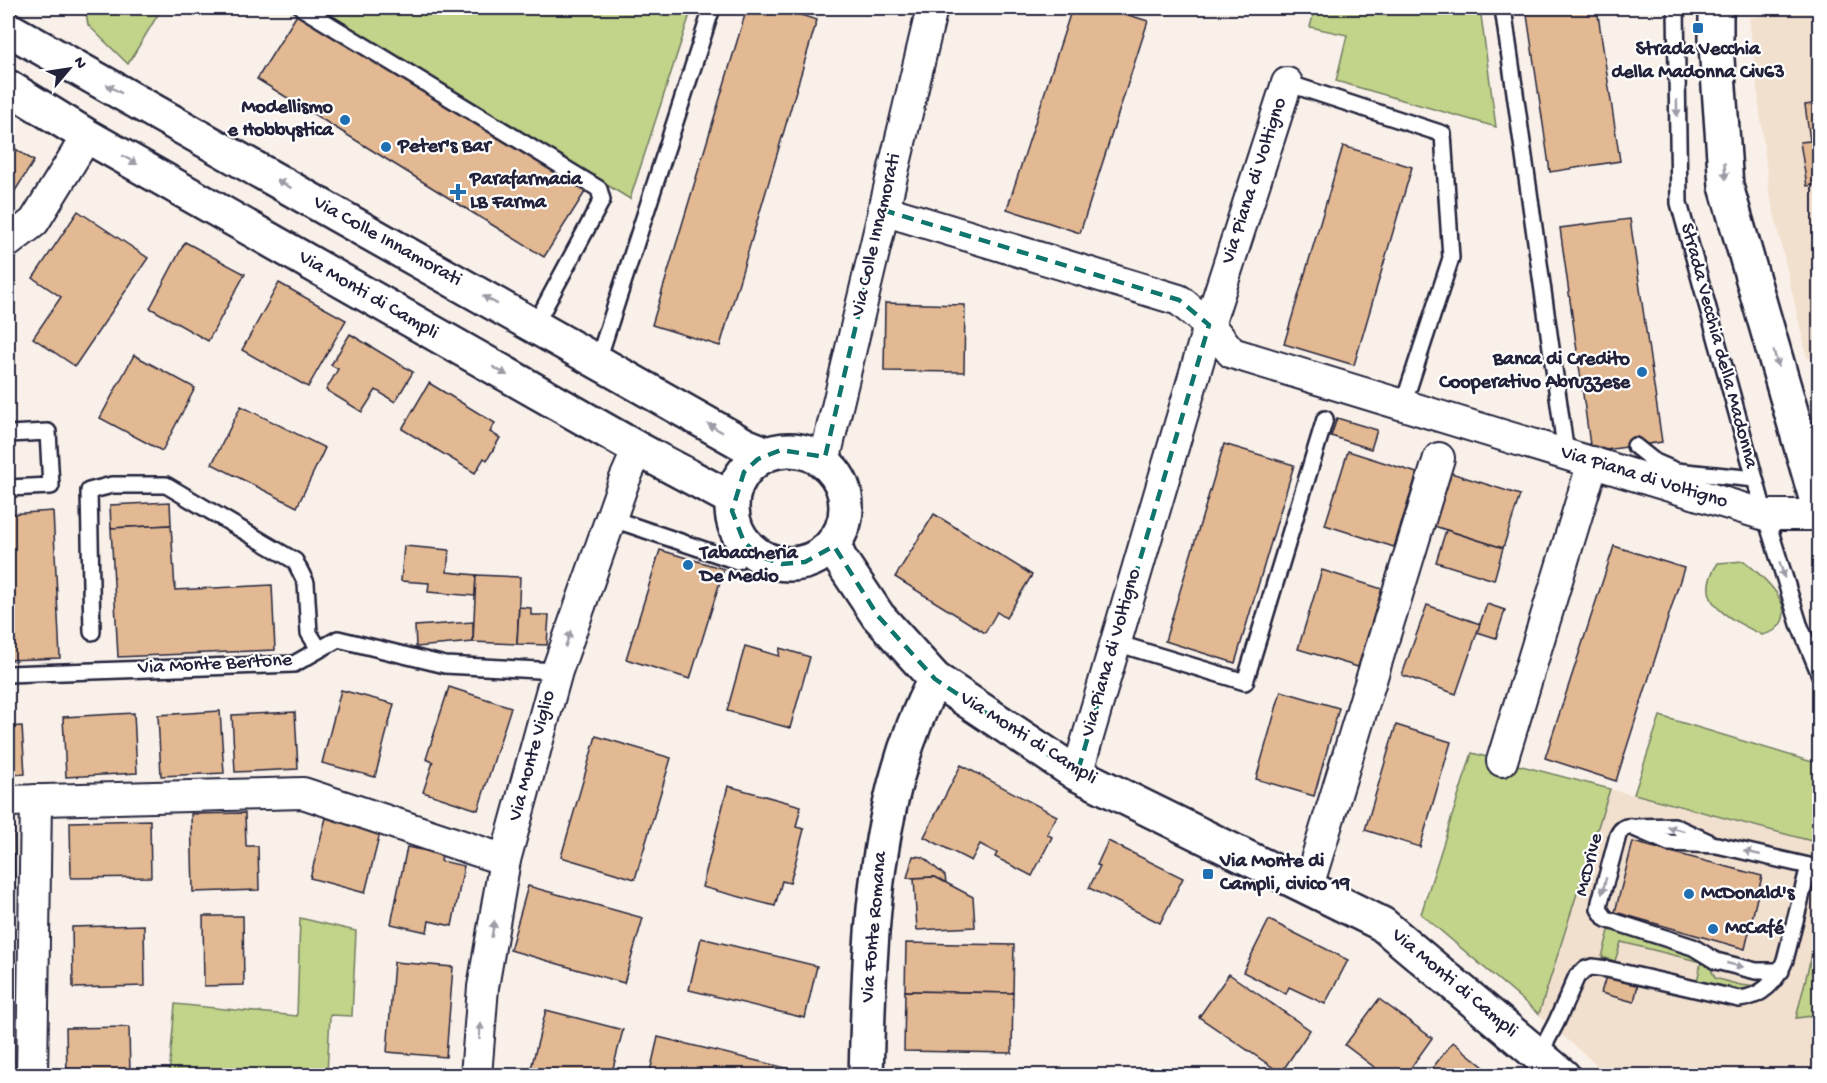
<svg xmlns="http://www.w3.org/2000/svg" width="1827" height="1083" font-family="'Gochi Hand',sans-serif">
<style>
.built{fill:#f2e0cf}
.green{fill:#c1d489;stroke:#727b62;stroke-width:1.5}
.building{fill:#e3b993;stroke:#22223b;stroke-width:1.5}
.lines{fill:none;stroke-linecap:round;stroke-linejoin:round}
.lane-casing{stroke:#22223b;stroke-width:20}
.street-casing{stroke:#22223b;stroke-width:34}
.secondary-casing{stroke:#22223b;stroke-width:38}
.lane{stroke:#fff;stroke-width:15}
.street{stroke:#fff;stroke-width:30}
.secondary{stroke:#fff;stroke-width:33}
.oneway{fill:#9c9ca7}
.marked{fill:none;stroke:#0f766e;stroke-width:4.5;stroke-dasharray:12 8;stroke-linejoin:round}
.poi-dot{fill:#1f6fb2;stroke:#fff;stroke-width:2}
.labels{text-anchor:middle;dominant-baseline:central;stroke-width:4.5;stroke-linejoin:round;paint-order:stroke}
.poi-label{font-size:20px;font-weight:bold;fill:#22223b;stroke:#fff;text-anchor:start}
.street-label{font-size:20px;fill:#22223b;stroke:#fff}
</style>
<rect width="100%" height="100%" fill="#f9f1e9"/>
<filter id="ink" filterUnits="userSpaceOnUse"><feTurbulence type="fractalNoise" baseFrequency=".0167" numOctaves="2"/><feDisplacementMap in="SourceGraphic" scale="12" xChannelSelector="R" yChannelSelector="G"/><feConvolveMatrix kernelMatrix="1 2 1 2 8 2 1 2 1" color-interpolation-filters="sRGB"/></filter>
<g filter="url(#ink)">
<g class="built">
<polygon points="1819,8 1819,356 1807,358 1769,191 1749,18"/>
<polygon points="1610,789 1819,843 1819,1075 1608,1075 1539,1015"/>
</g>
<g class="green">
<polygon points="85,8 162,8 128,64 88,25"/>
<polygon points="319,8 692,8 630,199"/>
<polygon points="1315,8 1480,8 1496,127 1336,81 1347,35 1310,27"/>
<path d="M 1744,561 C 1760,574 1802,608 1775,630 C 1772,632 1766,634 1762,635 C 1731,619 1690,603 1718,563 Z"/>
<polygon points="1660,716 1819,764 1819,843 1634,794"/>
<polygon points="1472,753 1610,789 1539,1014 1421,914"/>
<polygon points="300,918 356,931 352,1016 330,1015 327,1075 169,1075 175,1004 297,1016"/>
<polygon points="1819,925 1819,1015 1796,1018"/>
<path d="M 1610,927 L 1692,950 L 1709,965 L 1715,978 C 1727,981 1745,989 1756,984 C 1761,981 1762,977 1768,976 L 1757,987 L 1744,995 L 1697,982 L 1701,962 L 1621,942 L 1615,961 L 1602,957 Z"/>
</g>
<g class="building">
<polygon points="747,8 778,8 817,20 720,346 652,325"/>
<polygon points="1072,8 1106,8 1148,21 1080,233 1007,209"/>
<polygon points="1526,8 1597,8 1620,161 1550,172"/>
<polygon points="300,10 587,189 544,257 257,79"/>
<polygon points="1820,103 1820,184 1807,186 1800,142 1810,141 1805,105"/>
<polygon points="8,144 34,161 8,202"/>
<polygon points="1343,146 1412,167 1354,365 1284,344"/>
<polygon points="78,211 148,258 75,366 33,338 61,297 33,278"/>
<polygon points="1630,219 1662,442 1591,452 1560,228"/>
<polygon points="185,242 245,274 208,341 150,308"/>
<polygon points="279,283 346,320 308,387 242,350"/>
<polygon points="885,303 965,305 964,372 884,371"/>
<polygon points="350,334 413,372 395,402 376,390 362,412 326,390 338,369 331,365"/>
<polygon points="134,355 195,388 162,451 100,418"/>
<polygon points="429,383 495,423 490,432 500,438 487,460 484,458 475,473 402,429"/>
<polygon points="241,406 325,448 297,507 212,464"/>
<polygon points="1337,418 1377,430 1371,449 1331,436"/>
<polygon points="1224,444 1294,465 1235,663 1165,641"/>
<polygon points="1348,451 1417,473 1394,547 1325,525"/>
<polygon points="1448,472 1520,495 1503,548 1431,525"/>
<polygon points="170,502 171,525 111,528 110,505"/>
<polygon points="53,511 60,658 8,660 8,514"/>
<polygon points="934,514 1032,575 1006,618 997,612 985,633 895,577"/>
<polygon points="171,525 175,590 272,585 275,650 118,657 111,528"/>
<polygon points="1446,530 1503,548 1494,580 1436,562"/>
<polygon points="404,546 449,550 447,572 476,575 475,596 428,592 429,583 401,581"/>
<polygon points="1614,546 1684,568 1616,781 1545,758"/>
<polygon points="660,550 724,569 690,679 626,659"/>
<polygon points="1322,570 1382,589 1358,667 1298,649"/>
<polygon points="476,575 520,577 517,644 473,642"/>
<polygon points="1487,604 1505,610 1496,638 1477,632"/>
<polygon points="1427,605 1480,624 1456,694 1402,675"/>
<polygon points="519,607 531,608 531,615 549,615 547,645 517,644"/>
<polygon points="473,622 473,642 416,647 415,626"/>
<polygon points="745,646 779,656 780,648 810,657 790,728 727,711"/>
<polygon points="449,687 511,707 478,810 423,792 433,762 426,759"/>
<polygon points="341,690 394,704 375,777 322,763"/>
<polygon points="1281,691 1339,708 1314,796 1256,779"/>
<polygon points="220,711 224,773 161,776 158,715"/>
<polygon points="295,712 298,769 235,772 232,715"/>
<polygon points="134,713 137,773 66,777 63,717"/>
<polygon points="1396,725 1451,742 1420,847 1365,830"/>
<polygon points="22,726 25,774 8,775 8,727"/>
<polygon points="596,736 671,758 635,879 561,857"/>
<polygon points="961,765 1057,816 1047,834 1052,837 1032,876 995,857 997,853 980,844 971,861 924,837"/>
<polygon points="728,786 801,806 796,827 804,829 790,883 782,881 775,906 702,887"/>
<polygon points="245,813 246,846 258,846 259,890 193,892 191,814"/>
<polygon points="326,818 380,833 365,893 310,878"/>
<polygon points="150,820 151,877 71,878 70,822"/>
<polygon points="8,823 14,823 15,892 8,892"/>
<polygon points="1108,841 1183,878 1160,923 1089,888 1100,866 1097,865"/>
<polygon points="1633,842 1762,876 1745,949 1615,912"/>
<polygon points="407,847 442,854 441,861 464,866 452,926 429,921 427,932 391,924"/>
<polygon points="913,856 923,857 945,876 946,883 935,877 907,878"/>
<polygon points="935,877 973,897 975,927 917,930 914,878"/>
<polygon points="528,886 643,918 624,983 510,950"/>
<polygon points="203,916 243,916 244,985 204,986"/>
<polygon points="1269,920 1348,960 1325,1004 1289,987 1286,994 1243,972"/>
<polygon points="144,925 145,986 73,988 72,927"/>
<polygon points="8,932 13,932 15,991 8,991"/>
<polygon points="701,938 817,966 805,1018 689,990"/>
<polygon points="906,943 1014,945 1013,993 905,991"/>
<polygon points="394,962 453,967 446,1057 387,1052"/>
<polygon points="1229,974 1310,1030 1281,1073 1199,1017"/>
<polygon points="1606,976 1638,984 1634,1002 1601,993"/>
<polygon points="905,991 1013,993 1012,1053 904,1051"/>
<polygon points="1379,999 1432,1038 1405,1076 1386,1076 1345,1045"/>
<polygon points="546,1010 623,1030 611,1076 529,1076"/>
<polygon points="129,1027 130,1076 67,1076 66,1028"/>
<polygon points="658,1037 811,1074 811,1076 649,1076"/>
<polygon points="1453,1042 1495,1076 1426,1076"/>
<polygon points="900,1073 976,1076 900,1076"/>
</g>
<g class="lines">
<g class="lane-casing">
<g id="lane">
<polyline points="302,8 599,189 602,200 535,325"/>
<polyline points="1503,8 1566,454"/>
<polyline points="1676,8 1679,203 1765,515 1799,624 1820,675"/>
<polyline points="1287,83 1443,134 1451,258 1403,405"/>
<polyline points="598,360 712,8"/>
<polyline points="8,434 48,432 51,486 8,488"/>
<polyline points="1635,446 1655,462 1676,471 1755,479"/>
<polyline points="610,518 737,561 744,542"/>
<polyline points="92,632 89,491 112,485 166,485 295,561 306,583 309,633 319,649"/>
<polyline points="1116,643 1245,682 1325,419"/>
<polyline points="8,674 294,664 338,639 445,665 557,671"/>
<polyline points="1637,827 1674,826 1709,842"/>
<path d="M 1539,1055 L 1556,1023 L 1577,976 L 1586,969 L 1592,967 L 1607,969 L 1739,999 C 1762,997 1777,981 1785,960 L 1809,866 L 1717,845 L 1669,843 L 1632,827 C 1625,826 1621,829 1618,835 L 1600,902 L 1599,909 L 1606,919 L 1693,947 L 1716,961 L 1756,971 L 1781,971"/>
</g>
</g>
<g class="street-casing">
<g id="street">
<polyline points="883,210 1179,300 1209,325 1232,353 1765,515 1820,515"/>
<polyline points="8,242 34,222 87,136"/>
<polyline points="824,462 932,8"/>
<polyline points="1502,761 1593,462"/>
<polyline points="1077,774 1209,325 1287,83"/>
<polyline points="8,801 303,793 505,860"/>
<polyline points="1308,886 1439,458"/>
<polyline points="32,1076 36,800"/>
<polyline points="476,1076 483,987 505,860 557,671 624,481 638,449"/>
</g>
</g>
<g class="secondary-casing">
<g id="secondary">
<polyline points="1716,8 1716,45 1726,186 1820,512"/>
<polyline points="8,29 745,445 767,454"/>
<polyline points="8,87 87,136 638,449 732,499"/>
<circle cx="789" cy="507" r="57"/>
<polyline points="833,543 840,559 878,616 935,679 1077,774 1382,924 1563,1076"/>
<path d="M 866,1076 C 870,942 871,801 935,679"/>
</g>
</g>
<use href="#lane" class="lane"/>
<use href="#street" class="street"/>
<use href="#secondary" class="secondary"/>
</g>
<defs><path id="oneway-solid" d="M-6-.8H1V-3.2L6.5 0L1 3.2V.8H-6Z" transform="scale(1.5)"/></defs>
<g class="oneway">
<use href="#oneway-solid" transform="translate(114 89) rotate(-151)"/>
<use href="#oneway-solid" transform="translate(1677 108) rotate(89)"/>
<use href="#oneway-solid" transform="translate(130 160) rotate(30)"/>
<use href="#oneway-solid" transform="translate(1725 171) rotate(86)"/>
<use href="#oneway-solid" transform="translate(284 184) rotate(-151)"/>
<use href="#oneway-solid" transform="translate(490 300) rotate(-151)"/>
<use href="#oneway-solid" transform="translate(1776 359) rotate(74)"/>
<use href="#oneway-solid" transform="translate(500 371) rotate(30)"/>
<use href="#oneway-solid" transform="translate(715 428) rotate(-150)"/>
<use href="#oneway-solid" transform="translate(1782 570) rotate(73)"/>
<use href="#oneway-solid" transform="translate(568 639) rotate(-71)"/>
<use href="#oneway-solid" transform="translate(1676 829) rotate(-166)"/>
<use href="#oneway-solid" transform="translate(1752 853) rotate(-167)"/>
<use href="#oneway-solid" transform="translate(1604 886) rotate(105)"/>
<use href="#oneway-solid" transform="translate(493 929) rotate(-80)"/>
<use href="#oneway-solid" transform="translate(1735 965) rotate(13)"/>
<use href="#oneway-solid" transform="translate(480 1031) rotate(-86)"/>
</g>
</g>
<path class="marked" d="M 883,210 L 1179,300 L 1209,325 L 1077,774 L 935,679 L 878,616 L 834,546 L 805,562 L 782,564 L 761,557 L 744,542 L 732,511 L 744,472 L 758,459 L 781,450 L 825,457 Z"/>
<g class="poi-dot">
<rect x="1692" y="22" width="12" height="12" rx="3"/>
<circle cx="345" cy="120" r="6"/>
<circle cx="386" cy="147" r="6"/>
<path d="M455 183h6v6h6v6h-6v6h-6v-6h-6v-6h6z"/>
<circle cx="1642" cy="372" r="6"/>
<circle cx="688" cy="565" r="6"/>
<rect x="1202" y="868" width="12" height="12" rx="3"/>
<circle cx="1689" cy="894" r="6"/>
<circle cx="1713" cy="929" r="6"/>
</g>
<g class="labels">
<g class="poi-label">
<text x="1698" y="50" text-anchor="middle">Strada Vecchia<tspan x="1698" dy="23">della Madonna Civ63</tspan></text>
<text x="333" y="108" text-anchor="end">Modellismo<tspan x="333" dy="23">e Hobbystica</tspan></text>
<text x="398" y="147">Peter's Bar</text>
<text x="470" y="180">Parafarmacia<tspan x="470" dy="23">LB Farma</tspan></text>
<text x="1630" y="360" text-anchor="end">Banca di Credito<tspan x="1630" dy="23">Cooperativo Abruzzese</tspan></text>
<text x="700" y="554">Tabaccheria<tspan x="700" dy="23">De Medio</tspan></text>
<text x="1220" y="862">Via Monte di<tspan x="1220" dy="23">Campli, civico 19</tspan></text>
<text x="1701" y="894">McDonald's</text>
<text x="1725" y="929">McCafé</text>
</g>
<g class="street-label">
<text transform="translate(1255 181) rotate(-72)">Via Piana di Voltigno</text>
<text transform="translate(877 235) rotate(-77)">Via Colle Innamorati</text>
<text transform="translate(387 242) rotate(29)">Via Colle Innamorati</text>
<text transform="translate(368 296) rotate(30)">Via Monti di Campli</text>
<text transform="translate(1718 346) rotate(75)">Strada Vecchia della Madonna</text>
<text transform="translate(1644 478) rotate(17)">Via Piana di Voltigno</text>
<text transform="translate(1112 653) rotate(-74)">Via Piana di Voltigno</text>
<text transform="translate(215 665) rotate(-3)">Via Monte Bertone</text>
<text transform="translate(1028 739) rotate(32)">Via Monti di Campli</text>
<text transform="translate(533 756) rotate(-75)">Via Monte Viglio</text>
<text transform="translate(1590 865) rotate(-76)">McDrive</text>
<text transform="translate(875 927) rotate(-85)">Via Fonte Romana</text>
<text transform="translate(1454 984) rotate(40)">Via Monti di Campli</text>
</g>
</g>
<rect width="1827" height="1083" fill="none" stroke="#fff" stroke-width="30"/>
<rect x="15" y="15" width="1797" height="1053" fill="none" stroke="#22223b" stroke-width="2" filter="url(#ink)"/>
<g transform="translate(69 69) rotate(61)" stroke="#ffffff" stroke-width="4.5" paint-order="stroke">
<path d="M0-4.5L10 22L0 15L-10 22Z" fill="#22223b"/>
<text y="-9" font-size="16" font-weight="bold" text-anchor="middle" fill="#22223b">N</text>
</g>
</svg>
